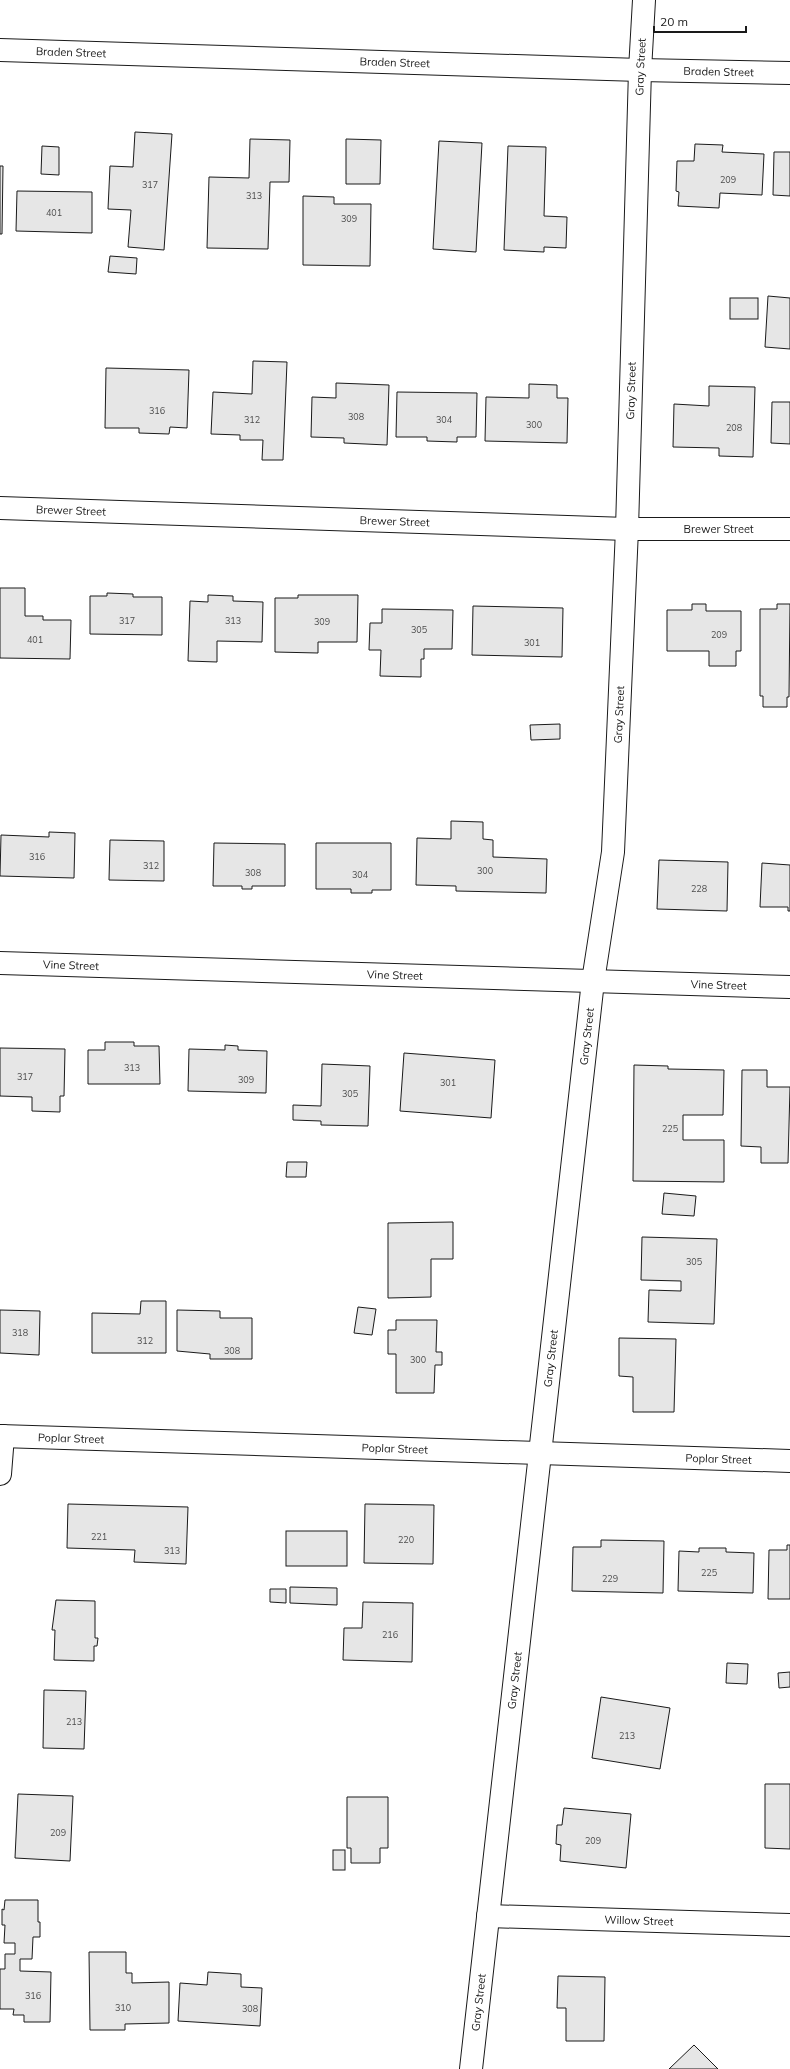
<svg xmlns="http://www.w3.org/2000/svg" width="790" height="2069" font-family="Mulish,sans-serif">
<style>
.building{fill:#e6e6e6;stroke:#1a1a1a}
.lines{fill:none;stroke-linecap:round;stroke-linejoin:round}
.minor-casing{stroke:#1a1a1a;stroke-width:24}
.minor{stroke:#fff;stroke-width:22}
.labels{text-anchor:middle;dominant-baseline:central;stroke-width:3;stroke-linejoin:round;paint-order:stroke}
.number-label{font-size:9px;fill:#4d4d4d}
.street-label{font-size:11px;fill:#1a1a1a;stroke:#fff}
</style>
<rect width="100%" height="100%" fill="#fff"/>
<g class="building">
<polygon points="135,132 172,134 164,250 128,247 131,210 108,209 110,166 133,167"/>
<polygon points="250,139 290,140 289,182 270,182 268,249 207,248 209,177 249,178"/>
<polygon points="346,139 381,140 380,184 346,184"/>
<polygon points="439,141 482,143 476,252 433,249"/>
<polygon points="695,144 723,145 722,152 764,154 762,195 720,193 719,208 678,206 679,192 676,191 677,161 694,161"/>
<polygon points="42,146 59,147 59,175 41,174"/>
<polygon points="508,146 546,147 544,216 567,217 566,248 544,247 544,252 504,250"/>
<polygon points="774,152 790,152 790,196 773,195"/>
<polygon points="0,166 3,166 2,234 0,234"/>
<polygon points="17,191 92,192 92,233 16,231"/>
<polygon points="303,196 334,197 334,204 371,204 370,266 303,265"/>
<polygon points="110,256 137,258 136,274 108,272"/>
<polygon points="768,296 790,298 790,349 765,347"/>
<rect x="730" y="298" width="28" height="21"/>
<polygon points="253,361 287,362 283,460 262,460 263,440 240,440 240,435 211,434 213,392 252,394"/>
<polygon points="106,368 189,370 187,428 170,427 169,434 139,433 139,428 105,428"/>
<polygon points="336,383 389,385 387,445 344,443 344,438 311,437 312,397 336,398"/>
<polygon points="529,384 557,385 557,398 568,398 567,443 485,441 486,397 529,398"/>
<polygon points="709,386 755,387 753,457 719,456 719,448 673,447 674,404 709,406"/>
<polygon points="397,392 477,393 476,437 457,437 457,442 427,441 427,437 396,437"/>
<polygon points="772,402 790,402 790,444 771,443"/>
<polygon points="0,588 25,588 25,616 43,616 43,620 71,620 70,659 0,658"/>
<polygon points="107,593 133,594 133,597 162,597 162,635 90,634 90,596 107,596"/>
<polygon points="208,595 233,596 233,601 263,602 262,642 217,641 217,662 188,661 190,601 208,602"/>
<polygon points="298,595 358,595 357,642 318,642 318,653 275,652 275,598 298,598"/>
<polygon points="692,604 706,604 706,611 741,611 741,651 736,651 736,666 709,666 709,651 667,651 667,610 692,610"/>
<polygon points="777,604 790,604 789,697 787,697 787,707 763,707 763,696 760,696 760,609 777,609"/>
<polygon points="473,606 563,608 562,657 472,655"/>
<polygon points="382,609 453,610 452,649 424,649 424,659 421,659 421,677 380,676 381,650 369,650 370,623 382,623"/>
<polygon points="560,724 560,739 531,740 530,725"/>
<polygon points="451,821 483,822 483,839 493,840 493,857 547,859 546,893 456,891 456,886 416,885 417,838 451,839"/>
<polygon points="49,832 75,833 74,878 0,876 1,835 49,837"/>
<polygon points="110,840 164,841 164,881 109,880"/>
<polygon points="214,843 285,844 285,886 252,886 252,889 242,889 242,886 213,886"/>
<polygon points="316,843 391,843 391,890 372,890 372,893 351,893 351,889 316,889"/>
<polygon points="659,860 728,862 727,911 657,909"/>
<polygon points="762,863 790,865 790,911 788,911 788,907 760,907"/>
<polygon points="105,1042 134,1042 134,1046 159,1046 160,1084 88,1084 88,1050 105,1050"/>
<polygon points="225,1045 238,1046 238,1050 267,1051 266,1093 188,1091 189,1049 225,1050"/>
<polygon points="0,1048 65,1049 64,1096 60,1096 60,1112 32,1111 32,1097 0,1096"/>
<polygon points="404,1053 495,1060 491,1118 400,1111"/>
<polygon points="322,1064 370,1066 368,1126 321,1125 321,1121 293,1120 293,1105 321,1106"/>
<polygon points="634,1065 668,1066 668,1069 724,1070 723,1115 683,1115 683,1140 724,1140 724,1182 633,1181"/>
<polygon points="742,1070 767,1070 767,1087 790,1087 788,1163 761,1163 761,1147 741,1146"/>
<polygon points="287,1162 307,1162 306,1177 286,1177"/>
<polygon points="664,1193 696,1196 694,1216 662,1214"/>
<polygon points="453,1222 453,1259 431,1259 431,1297 388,1298 388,1223"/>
<polygon points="642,1237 717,1239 714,1324 648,1322 649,1290 681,1291 681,1281 641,1280"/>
<polygon points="141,1301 166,1301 166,1353 92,1353 92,1313 140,1314"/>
<polygon points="358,1307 376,1309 372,1335 354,1333"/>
<polygon points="0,1310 40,1311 39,1355 0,1353"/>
<polygon points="177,1310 220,1311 220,1318 252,1318 252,1359 210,1359 210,1354 177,1351"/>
<polygon points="396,1320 437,1320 436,1352 442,1352 442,1365 435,1365 434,1393 396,1393 396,1354 388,1354 388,1330 396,1330"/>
<polygon points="619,1338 676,1339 674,1412 633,1412 633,1377 619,1376"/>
<polygon points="68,1504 188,1507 186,1564 134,1562 135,1550 67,1548"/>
<polygon points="365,1504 434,1505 433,1564 364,1563"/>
<rect x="286" y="1531" width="61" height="35"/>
<polygon points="601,1540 664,1541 663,1593 572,1591 573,1547 601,1547"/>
<polygon points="787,1545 790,1545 790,1599 768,1599 769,1550 787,1550"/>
<polygon points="699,1548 726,1548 726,1552 754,1553 753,1593 678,1591 679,1551 699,1552"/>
<polygon points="290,1587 337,1588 337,1605 290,1603"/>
<polygon points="270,1589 286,1589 286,1603 270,1602"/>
<polygon points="56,1600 95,1601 95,1638 98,1638 97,1646 94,1646 94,1661 54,1660 55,1630 52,1630"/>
<polygon points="363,1602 413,1603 412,1662 343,1660 344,1628 362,1628"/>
<polygon points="727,1663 748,1664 747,1684 726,1683"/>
<polygon points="790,1672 790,1687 779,1688 778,1673"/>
<polygon points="44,1690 86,1691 84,1749 43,1748"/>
<polygon points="601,1697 670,1708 660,1769 592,1758"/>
<polygon points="765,1784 790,1784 790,1849 765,1848"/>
<polygon points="18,1794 73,1796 70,1861 15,1858"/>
<polygon points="347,1797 388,1797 388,1848 380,1848 380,1863 351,1863 351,1848 347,1848"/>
<polygon points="564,1808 631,1814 626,1868 560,1861 561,1845 556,1844 557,1825 562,1825"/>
<rect x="333" y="1850" width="12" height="20"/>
<polygon points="5,1900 38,1900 38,1922 40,1922 40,1937 33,1937 32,1959 20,1959 20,1971 51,1972 50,2022 24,2022 24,2015 13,2015 14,2009 0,2009 0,1969 5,1969 5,1954 15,1954 15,1943 4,1943 5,1925 2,1925 2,1909 4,1910"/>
<polygon points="89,1952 126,1952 126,1973 132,1973 132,1983 169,1982 169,2023 125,2024 125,2030 90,2030"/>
<polygon points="208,1972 241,1974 241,1987 262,1988 260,2026 178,2021 180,1983 207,1985"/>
<polygon points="558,1976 605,1977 604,2041 566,2041 566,2008 557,2008"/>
<polygon points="694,2045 718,2069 669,2069"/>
</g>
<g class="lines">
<g class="minor-casing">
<g id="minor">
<path id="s1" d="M 0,50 L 640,70 L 790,73"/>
<path id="s2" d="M 0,508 L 627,529 L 790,529"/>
<path id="s3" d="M 0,963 L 790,987"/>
<path id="s4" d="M 0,1436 L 790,1461"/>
<polyline points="0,1474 3,1436"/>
<path id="s5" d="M 488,1916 L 790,1925"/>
<path id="s6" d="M 471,2069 L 593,981 L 613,852 L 627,529 L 640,70 L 644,0"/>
</g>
</g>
<use href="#minor" class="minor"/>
</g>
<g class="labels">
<g class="number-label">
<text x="728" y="179">209</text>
<text x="150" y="184">317</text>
<text x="254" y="195">313</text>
<text x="54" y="212">401</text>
<text x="349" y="218">309</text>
<text x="157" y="410">316</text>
<text x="356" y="416">308</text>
<text x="252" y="419">312</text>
<text x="444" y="419">304</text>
<text x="534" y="424">300</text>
<text x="734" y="427">208</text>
<text x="127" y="620">317</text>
<text x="233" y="620">313</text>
<text x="322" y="621">309</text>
<text x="419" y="629">305</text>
<text x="719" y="634">209</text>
<text x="35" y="639">401</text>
<text x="532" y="642">301</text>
<text x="37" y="856">316</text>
<text x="151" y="865">312</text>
<text x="485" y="870">300</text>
<text x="253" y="872">308</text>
<text x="360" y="874">304</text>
<text x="699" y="888">228</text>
<text x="132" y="1067">313</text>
<text x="25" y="1076">317</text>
<text x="246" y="1079">309</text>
<text x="448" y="1082">301</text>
<text x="350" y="1093">305</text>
<text x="670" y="1128">225</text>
<text x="694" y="1261">305</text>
<text x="20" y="1332">318</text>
<text x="145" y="1340">312</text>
<text x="232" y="1350">308</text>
<text x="418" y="1359">300</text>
<text x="99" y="1536">221</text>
<text x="406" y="1539">220</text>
<text x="172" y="1550">313</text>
<text x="709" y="1572">225</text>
<text x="610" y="1578">229</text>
<text x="390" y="1634">216</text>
<text x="74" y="1721">213</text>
<text x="627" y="1735">213</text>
<text x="58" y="1832">209</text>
<text x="593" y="1840">209</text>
<text x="33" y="1995">316</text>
<text x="123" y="2007">310</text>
<text x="250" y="2008">308</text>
</g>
<g class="street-label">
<text stroke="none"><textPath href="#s1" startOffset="71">Braden Street</textPath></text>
<text stroke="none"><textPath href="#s1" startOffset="395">Braden Street</textPath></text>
<text stroke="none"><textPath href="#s6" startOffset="2011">Gray Street</textPath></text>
<text stroke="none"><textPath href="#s1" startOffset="719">Braden Street</textPath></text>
<text stroke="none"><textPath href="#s6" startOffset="1687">Gray Street</textPath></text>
<text stroke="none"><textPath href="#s2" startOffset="71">Brewer Street</textPath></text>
<text stroke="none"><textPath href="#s2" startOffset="395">Brewer Street</textPath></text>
<text stroke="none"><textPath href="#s2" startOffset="719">Brewer Street</textPath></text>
<text stroke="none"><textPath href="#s6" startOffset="1363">Gray Street</textPath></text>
<text stroke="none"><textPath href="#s3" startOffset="71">Vine Street</textPath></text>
<text stroke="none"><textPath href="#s3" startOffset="395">Vine Street</textPath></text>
<text stroke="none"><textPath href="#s3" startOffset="719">Vine Street</textPath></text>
<text stroke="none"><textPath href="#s6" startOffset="1039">Gray Street</textPath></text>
<text stroke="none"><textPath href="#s6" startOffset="715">Gray Street</textPath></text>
<text stroke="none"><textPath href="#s4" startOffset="71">Poplar Street</textPath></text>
<text stroke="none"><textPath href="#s4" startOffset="395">Poplar Street</textPath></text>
<text stroke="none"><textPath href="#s4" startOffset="719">Poplar Street</textPath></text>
<text stroke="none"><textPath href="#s6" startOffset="391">Gray Street</textPath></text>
<text stroke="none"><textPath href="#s5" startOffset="151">Willow Street</textPath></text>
<text stroke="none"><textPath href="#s6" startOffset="67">Gray Street</textPath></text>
</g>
</g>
<path d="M654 26v6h92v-6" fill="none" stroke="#1a1a1a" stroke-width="2"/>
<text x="660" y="26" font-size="12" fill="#1a1a1a" stroke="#ffffff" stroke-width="3" paint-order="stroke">20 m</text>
</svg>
